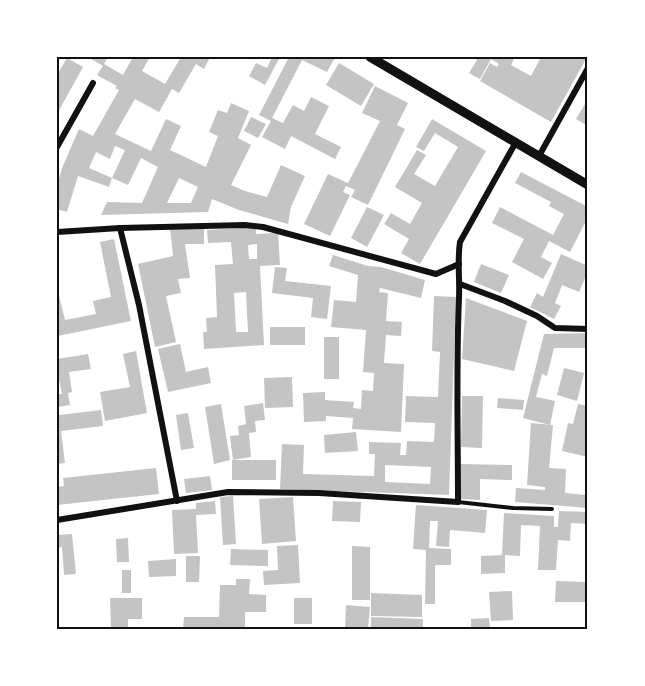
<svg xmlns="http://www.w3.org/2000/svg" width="645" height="686" font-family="'Noto Sans',sans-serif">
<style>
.building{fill:#c4c4c4;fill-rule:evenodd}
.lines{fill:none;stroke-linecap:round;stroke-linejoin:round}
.service{stroke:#111;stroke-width:4}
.minor{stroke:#111;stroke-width:6}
.tertiary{stroke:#111;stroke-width:9}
.neatline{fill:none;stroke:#111;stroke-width:2}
</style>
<rect width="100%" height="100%" fill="#fff"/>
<g class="building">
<path d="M 88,57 L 108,57 L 104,64 L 123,75 L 133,57 L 150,57 L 142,71 L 165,84 L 181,57 L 210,57 L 204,69 L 196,64 L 179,93 L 172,89 L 159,112 L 135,99 L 115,134 L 151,151 L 166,119 L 181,126 L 170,150 L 206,167 L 218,136 L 209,132 L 218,110 L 227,113 L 231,103 L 249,111 L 238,138 L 251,145 L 231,185 L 245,191 L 267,197 L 281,165 L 305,176 L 291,207 L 288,224 L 239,210 L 212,199 L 208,212 L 101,215 L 107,202 L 142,203 L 158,167 L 141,158 L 128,185 L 112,178 L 125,150 L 115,146 L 110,159 L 96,152 L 89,168 L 112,178 L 109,187 L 78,176 L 67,212 L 57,209 L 57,186 L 62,168 L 79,129 L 93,136 L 119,90 L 115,88 L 117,86 L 97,75 L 103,66 ZM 179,178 L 198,187 L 191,203 L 167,203 Z"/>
<polygon points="267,57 280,57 265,85 249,76 256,63 267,68 271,59"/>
<polygon points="289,57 329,57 334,59 327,72 302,60 272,118 283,123 293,105 304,111 311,97 329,106 315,134 341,147 335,159 291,136 285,149 262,137 271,121 259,115"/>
<polygon points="472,57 515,57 511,65 531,76 541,57 587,57 551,122 480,81 490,63 497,67 499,64 491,59 480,79 469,73 477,60"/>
<polygon points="67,58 83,67 57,114 57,75"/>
<polygon points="339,63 374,84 361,106 326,85"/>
<polygon points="375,86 408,103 397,125 405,129 368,205 351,197 355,190 346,186 343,192 350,195 330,236 304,224 328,174 348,183 361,158 380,121 362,113"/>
<polygon points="588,99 588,126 576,119"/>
<polygon points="251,117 266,124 258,138 244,131"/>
<polygon points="432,119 486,151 420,264 401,253 409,239 384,224 391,213 410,224 422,203 395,187 417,150 426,155 414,174 435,186 458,147 435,133 424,151 416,147"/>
<polygon points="521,172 588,207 588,217 570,252 549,241 541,257 552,263 543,279 512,262 524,239 492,223 500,207 553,235 564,214 549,206 551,202 515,183"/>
<polygon points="367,207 384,215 367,247 351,238"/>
<path d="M 256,227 L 256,234 L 278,233 L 280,265 L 260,266 L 264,345 L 204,349 L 203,332 L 207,332 L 206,318 L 217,317 L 215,265 L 233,264 L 231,242 L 208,243 L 207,230 ZM 257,244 L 257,259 L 249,259 L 248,245 ZM 246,292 L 248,332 L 236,332 L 234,293 Z"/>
<polygon points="170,228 204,228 204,244 185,244 190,278 178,279 181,293 166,296 176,342 155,347 138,264 173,256"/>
<polygon points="114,239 131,321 58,336 57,287 65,320 96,314 93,301 111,297 100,242"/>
<polygon points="561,254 588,266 588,271 579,292 562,285 555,303 561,306 554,319 530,307 537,293 543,297"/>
<polygon points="333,255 368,266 381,267 425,280 421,298 380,288 379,292 388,293 386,321 402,322 401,336 386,335 384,363 404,364 401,432 352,429 353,418 326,416 326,421 304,422 303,393 325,392 325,400 354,402 353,408 361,409 362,390 373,391 374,373 363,372 366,330 331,327 334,300 356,302 358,275 329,266"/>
<polygon points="481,264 509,275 501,293 474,282"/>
<polygon points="275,267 287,268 285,281 331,286 327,319 311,317 313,298 272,293"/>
<path d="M 434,296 L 456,297 L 449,495 L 280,489 L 282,444 L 304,445 L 303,474 L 374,476 L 375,454 L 369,454 L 369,442 L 401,443 L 400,455 L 406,455 L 407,441 L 434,442 L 435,423 L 405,422 L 406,396 L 438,397 L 440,352 L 432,351 ZM 385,465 L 431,467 L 430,484 L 385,482 Z"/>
<polygon points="466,298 527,321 514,371 462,359"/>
<rect x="270" y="327" width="35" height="18"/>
<polygon points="588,333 588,348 554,348 547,376 542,374 536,397 555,401 550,425 523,418 544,334"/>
<rect x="324" y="337" width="15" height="42"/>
<polygon points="180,344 186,372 208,367 211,383 168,392 158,349"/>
<polygon points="136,351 147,413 105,421 100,392 130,387 123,354"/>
<polygon points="88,354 91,369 69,372 72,392 68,393 70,405 57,407 57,394 62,394 57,370 57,359"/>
<polygon points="564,368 584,373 577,401 557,395"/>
<polygon points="292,377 293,407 265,408 264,378"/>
<polygon points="462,396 483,396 482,448 461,447"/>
<polygon points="498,398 524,400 523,410 497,408"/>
<polygon points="263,403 265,420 255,421 256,432 249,433 251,457 233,460 230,436 239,435 238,426 246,424 244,406"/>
<polygon points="221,404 230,460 214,464 205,407"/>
<polygon points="578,404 588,406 588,457 562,451 568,423 573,424"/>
<polygon points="57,407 59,415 101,410 103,426 61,431 65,463 57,464"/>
<polygon points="188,413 194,448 181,450 176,415"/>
<polygon points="531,423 553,425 549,468 566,469 565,493 588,495 588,508 515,502 516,488 545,490 545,487 527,485"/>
<polygon points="356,432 358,451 325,453 324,435"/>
<rect x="232" y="460" width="44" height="20"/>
<polygon points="461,464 512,465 512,480 480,479 480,500 460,499"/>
<polygon points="156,468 159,494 57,505 57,487 64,486 63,478"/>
<polygon points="210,476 212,490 186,493 184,479"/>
<polygon points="233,496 236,544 223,545 220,497"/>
<polygon points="293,497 296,541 262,544 259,499"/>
<polygon points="215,501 216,514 196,515 198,553 174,554 172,510 196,509 196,503"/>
<polygon points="333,501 361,502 360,522 332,521"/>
<polygon points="416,505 487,510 485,533 450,530 449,547 436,546 438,521 430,521 429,548 451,549 451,565 435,565 435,604 425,604 426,550 413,549"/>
<polygon points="559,511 588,512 588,524 571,523 570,541 558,540 556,570 538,570 540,526 521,525 520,556 505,555 505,573 481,574 481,556 502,555 504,513 554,516 554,527 558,527"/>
<polygon points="72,534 76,574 64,575 62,547 57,548 57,535"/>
<polygon points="128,538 129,562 117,562 116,539"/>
<polygon points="298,545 300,583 264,585 263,571 278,570 277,546"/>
<polygon points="352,546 370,547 370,600 352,600"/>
<polygon points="231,549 268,550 268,566 230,565"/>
<polygon points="186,556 200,556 199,582 186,582"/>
<polygon points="176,559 176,576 149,577 148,561"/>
<rect x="122" y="570" width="9" height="23"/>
<polygon points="236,579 250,579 249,594 266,595 266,612 245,612 245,629 183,629 184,617 219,617 220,585 236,585"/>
<polygon points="556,581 587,582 587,602 555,602"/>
<polygon points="512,591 513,620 491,621 489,592"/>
<polygon points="371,593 422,595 422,617 371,616"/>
<polygon points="110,598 142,598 142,619 128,619 128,629 111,629"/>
<rect x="294" y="598" width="18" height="26"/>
<polygon points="346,605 370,607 368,629 345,629"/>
<polygon points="371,617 423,619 423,629 371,629"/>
<polygon points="489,618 490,629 471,629 471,619"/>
</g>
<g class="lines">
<polyline class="service" points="458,502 513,508 552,509"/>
<g class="minor">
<polyline points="57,147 93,83"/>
<polyline points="539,156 588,68"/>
<polyline points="57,232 120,228"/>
<polyline points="460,284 505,301 537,316 555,328 588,329"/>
<polyline points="177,501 139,305 120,228 245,225 263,227 436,274 459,264"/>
<path d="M 57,520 L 228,492 L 319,493 L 458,502 C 458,434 456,366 459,298 C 460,279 457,261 460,242 L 516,142"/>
</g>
<polyline class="tertiary" points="370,57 588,185"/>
</g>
<rect width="645" height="686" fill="none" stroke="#ffffff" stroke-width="117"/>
<rect x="58" y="58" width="528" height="570" class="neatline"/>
</svg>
